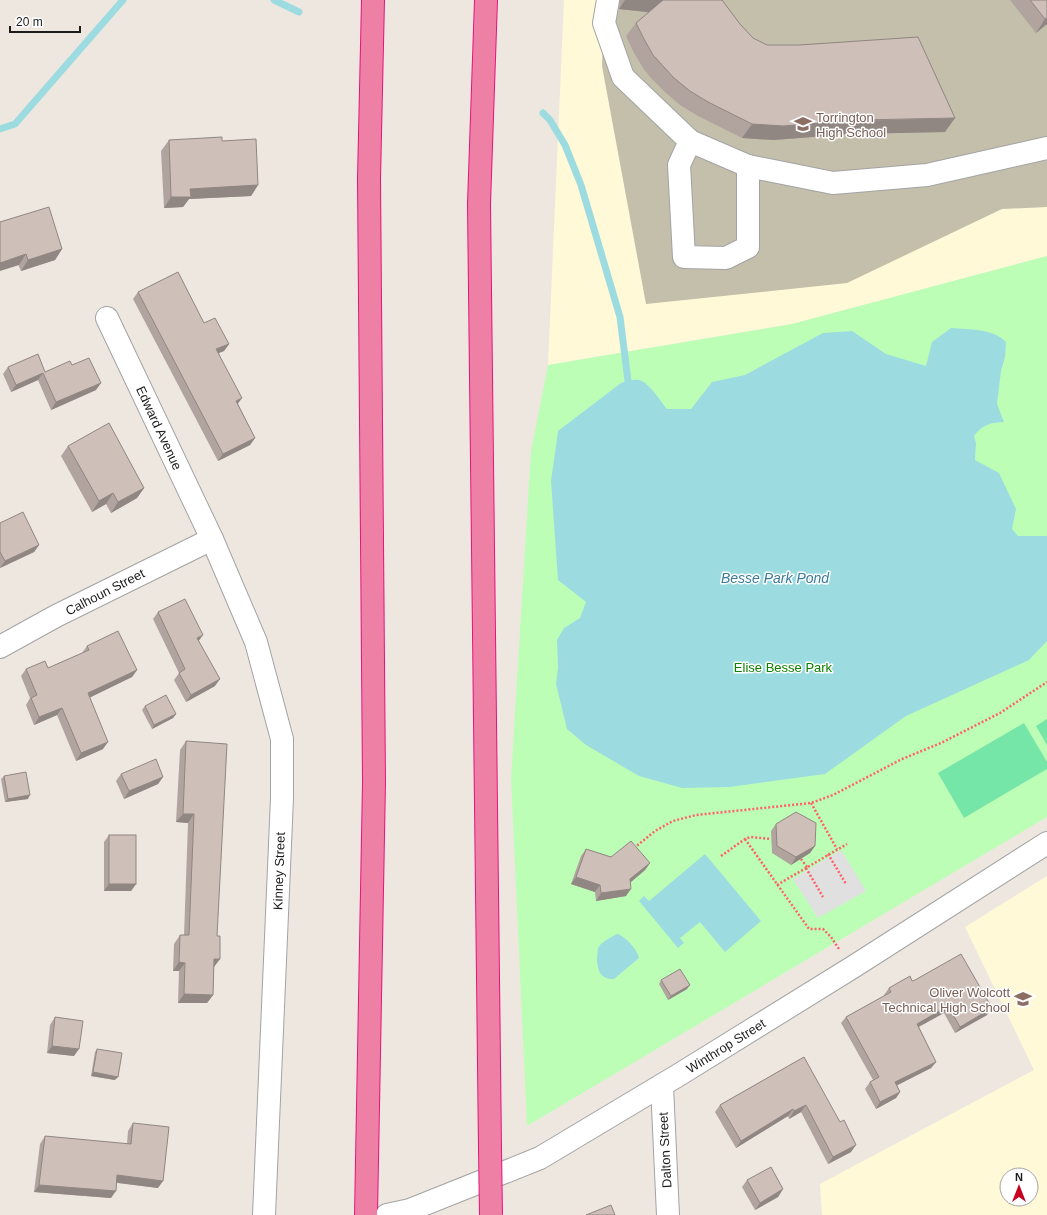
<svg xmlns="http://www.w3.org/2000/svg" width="1047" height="1215" font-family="Arial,sans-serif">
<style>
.education{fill:#fff9d8;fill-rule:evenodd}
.construction{fill:#c3bfab}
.park{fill:#bdfeb7}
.pitch{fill:#76e5a8}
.parking{fill:#e0e0e0}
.water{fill:#9cdce0}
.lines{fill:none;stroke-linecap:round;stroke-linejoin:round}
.stream{stroke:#9cdce0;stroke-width:7}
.minor-casing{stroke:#a3a3a3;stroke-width:24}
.highway-casing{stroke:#e5147e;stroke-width:24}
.path{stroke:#ff606a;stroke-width:2.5;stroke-dasharray:2 2;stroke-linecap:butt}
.minor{stroke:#fff;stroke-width:22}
.highway{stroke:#ee80a6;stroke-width:22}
.highway-bridge-casing{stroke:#e5147e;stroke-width:24;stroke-linecap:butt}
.highway-bridge{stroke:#ee80a6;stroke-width:22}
.wall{fill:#b1a49f}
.shaded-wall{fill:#908682}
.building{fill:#cebfb9;stroke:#908682}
.labels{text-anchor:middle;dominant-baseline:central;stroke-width:3;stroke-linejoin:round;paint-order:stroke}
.education-label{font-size:13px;fill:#785e54;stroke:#fff;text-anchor:start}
.street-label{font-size:13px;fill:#1c1c1c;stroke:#fff}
.park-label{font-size:13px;fill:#0c8102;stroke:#fff}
.water-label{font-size:14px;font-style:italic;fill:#3a7a9b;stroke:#fff}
</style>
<rect width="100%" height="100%" fill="#eee7e0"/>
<g class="education">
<polygon points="564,0 1047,0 1047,256 792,324 548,365"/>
<path d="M 1047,876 L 1047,1215 L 822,1215 L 820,1184 L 1034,1070 L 965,927 ZM 1007,1175 L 1031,1175 L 1031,1199 L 1007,1199 Z"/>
</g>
<polygon class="construction" points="604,0 1047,0 1047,207 1002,209 847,283 646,304 602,66"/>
<polygon class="park" points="1047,256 1047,817 527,1126 511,778 531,451 548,365 792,324"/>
<g class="pitch">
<polygon points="1047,719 1047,745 1036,726"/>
<polygon points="1024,723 1047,762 1047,769 964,818 938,773"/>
</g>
<polygon class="parking" points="841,850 866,891 818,918 793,879"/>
<g class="water">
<path d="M 951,328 C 970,330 993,328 1006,342 L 1005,357 L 1001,371 L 997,404 L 1004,422 C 991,422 982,425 974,436 L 976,443 L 975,460 L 999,473 L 1016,509 L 1012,529 L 1018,536 L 1047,536 L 1047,641 L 1029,660 L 906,716 L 825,774 L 730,787 L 682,788 L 639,776 L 586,745 L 567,729 L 556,684 L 558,668 L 557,640 L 564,628 L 580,618 L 586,602 L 558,580 L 551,481 L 558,431 L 621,383 C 627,381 633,379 639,380 C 649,382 661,402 667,409 L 691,409 L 712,382 L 745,375 L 823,333 L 852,331 L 886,354 L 926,366 L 932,342 Z"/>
<polygon points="705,854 761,921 725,952 700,922 680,938 684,943 678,948 639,901 644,896 649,901"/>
<path d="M 617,934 C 624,935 638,950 639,958 L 614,979 C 600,980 597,969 597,958 C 598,953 597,948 600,945 C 604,941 611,937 617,934 Z"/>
</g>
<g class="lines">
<g class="stream">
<polyline points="274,0 299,12"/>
<polyline points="543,113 550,120 565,145 581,185 620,317 628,381"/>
<polyline points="0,129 15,124 123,0"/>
</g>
<g class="minor-casing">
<g id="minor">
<polyline points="608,0 604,23 623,77 690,141 679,165 684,257 726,258 748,247 748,166 833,183 927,175 1047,148"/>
<polyline points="690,141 748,166"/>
<polyline points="107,318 212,539 256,642 282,739 282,798 264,1215"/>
<polyline points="0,647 56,616 212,539"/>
<polyline points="662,1086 668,1215"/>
<polyline points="387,1215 410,1210 540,1158 677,1076 853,967 1047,843"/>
</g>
</g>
<g class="highway-casing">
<g id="highway">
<polyline points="486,0 479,204 490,1149"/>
<polyline points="366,1215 374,782 369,179 373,0"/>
</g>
</g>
<g class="path">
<polyline points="811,803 837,849"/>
<polyline points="745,839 809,929 823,929 831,937 839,949"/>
<polyline points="634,848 655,831 673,821 696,815 811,803 833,795 902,759 941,743 1000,713 1047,682"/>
<polyline points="828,854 846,884"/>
<polyline points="721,856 745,839 750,837 771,839"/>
<polyline points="801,859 807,867"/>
<polyline points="806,868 823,897"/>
<polyline points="777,885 847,844"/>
</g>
<use href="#minor" class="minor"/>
<use href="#highway" class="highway"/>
<g class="highway-bridge-casing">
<polyline id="highway-bridge" points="490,1149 491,1215"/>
</g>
<use href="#highway-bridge" class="highway-bridge"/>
</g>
<g class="wall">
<polygon points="620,0 722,0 740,24 753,38 767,45 945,132 850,134 774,140 742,138 698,116 680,105 665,92 650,77 643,68 634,53 626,36 636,23 649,12 619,9"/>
<polygon points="1010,0 1047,0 1047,24 1036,33"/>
<polygon points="169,140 222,141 258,185 251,196 189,199 183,207 164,208 161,151"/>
<polygon points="0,222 62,249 55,260 21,271"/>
<polygon points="138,292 204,323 229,344 224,351 219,353 238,404 255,438 250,445 218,461 133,299"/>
<polygon points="72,365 96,390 51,410 38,380 11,392 3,374 8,367 45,372"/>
<polygon points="68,446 144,488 137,498 111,513 106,504 92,512 61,456"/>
<polygon points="0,523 39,545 34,552 0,568"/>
<polygon points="158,612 198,641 215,686 186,702 174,680 179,673 153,619"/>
<polygon points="87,646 137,670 132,677 89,697 103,749 76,761 57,715 34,725 26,705 30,698 21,676 26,669 48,668 82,653"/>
<polygon points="145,706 176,714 173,718 152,729 142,710"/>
<polygon points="186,741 217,936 220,959 214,967 213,995 207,1003 178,1003 179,971 173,971 174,944 180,935 184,935 188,823 176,822 180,750"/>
<polygon points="121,774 163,777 158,784 124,799 116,781"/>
<polygon points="4,776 28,799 5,802 1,779"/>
<polygon points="776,824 815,846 810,853 791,865 772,853 771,831"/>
<polygon points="109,835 136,884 131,891 104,891 104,842"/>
<polygon points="586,849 611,857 650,863 645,870 631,882 626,896 596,901 595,892 571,884 581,856"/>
<polygon points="661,980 687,989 668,1000 659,984"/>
<polygon points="912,981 987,1015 955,1033 944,1013 919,1027 936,1062 931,1068 897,1085 900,1092 896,1098 876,1109 865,1089 870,1082 873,1080 841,1023 846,1017 884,996 884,995 889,988"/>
<polygon points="55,1017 74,1056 47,1053 50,1025"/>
<polygon points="97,1049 115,1080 91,1076 95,1052"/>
<polygon points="804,1057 851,1152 828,1164 801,1112 789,1119 788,1116 736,1148 715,1112 720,1105"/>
<polygon points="133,1123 158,1188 117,1183 111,1198 34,1192 40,1144 45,1136 127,1144 128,1131"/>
<polygon points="747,1180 783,1189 778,1197 755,1210 742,1187"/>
</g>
<g class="shaded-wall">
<polygon points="625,0 664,0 655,13 619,9"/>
<polygon points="1047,18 1047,24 1036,33 1045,19"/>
<polygon points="955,118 945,132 850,134 774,140 742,138 752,124"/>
<polygon points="258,185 251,196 189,199 183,207 164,208 171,197 190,189"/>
<polygon points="62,249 55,260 21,271 28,260"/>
<polygon points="26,254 19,265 0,271 0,263"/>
<polygon points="229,344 224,351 211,356 216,349"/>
<polygon points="43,373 38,380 11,392 16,385"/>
<polygon points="101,383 96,390 51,410 56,402"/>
<polygon points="242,398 237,405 236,401"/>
<polygon points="255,438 250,445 218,461 223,454"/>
<polygon points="144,488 137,498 111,513 118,502"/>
<polygon points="113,493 106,504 92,512 99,501"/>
<polygon points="39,545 34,552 0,568 5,561"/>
<polygon points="203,635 198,642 197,638"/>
<polygon points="137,670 132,677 83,701 88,693"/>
<polygon points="220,679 215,686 186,702 191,695"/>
<polygon points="62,708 57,715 34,725 39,717"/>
<polygon points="176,714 173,718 152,729 154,725"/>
<polygon points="108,742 103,749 76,761 81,753"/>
<polygon points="163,777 158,784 124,799 129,791"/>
<polygon points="30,795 28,799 5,802 8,799"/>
<polygon points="183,814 194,814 188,823 176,822"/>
<polygon points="815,846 810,853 791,865 796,857"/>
<polygon points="650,863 645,870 625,887 630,879"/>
<polygon points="576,877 600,885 595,892 571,884"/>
<polygon points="109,884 136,884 131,891 104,891"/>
<polygon points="631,889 626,896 596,901 601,893"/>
<polygon points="214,959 220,959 213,968"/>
<polygon points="179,962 185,963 179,971 173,971"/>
<polygon points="690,985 687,989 668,1000 671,996"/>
<polygon points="184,994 213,995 207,1003 178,1003"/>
<polygon points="948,1006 944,1013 912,1030 917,1024"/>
<polygon points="992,1008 987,1015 955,1033 960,1027"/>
<polygon points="52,1046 79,1049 74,1056 47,1053"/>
<polygon points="936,1062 931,1068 890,1089 895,1082"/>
<polygon points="93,1072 118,1077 115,1080 91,1076"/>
<polygon points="900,1092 896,1098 876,1109 880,1102"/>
<polygon points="806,1105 801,1112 789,1119 794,1111"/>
<polygon points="793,1109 788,1116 736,1148 741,1141"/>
<polygon points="856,1145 851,1152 828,1164 833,1157"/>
<polygon points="117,1175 163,1181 158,1188 112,1182"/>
<polygon points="39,1185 116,1191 111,1198 34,1192"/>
<polygon points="783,1189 778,1197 755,1210 760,1203"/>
</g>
<g class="building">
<polygon points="663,0 722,0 740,24 753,38 767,45 799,45 918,37 955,118 860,120 783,126 752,124 708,102 690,91 674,78 653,55 644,39 636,23"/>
<polygon points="1030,0 1047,0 1047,18 1045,19"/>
<polygon points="222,137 222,141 256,139 258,185 190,189 191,197 171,197 169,140"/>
<polygon points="49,207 62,249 28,260 26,254 0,263 0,222"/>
<polygon points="178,272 204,323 215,318 229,344 216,349 242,398 236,401 255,438 223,454 138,292"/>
<polygon points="38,354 45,372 70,361 72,365 89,358 101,383 56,402 43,373 16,385 8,367"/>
<polygon points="109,423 144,488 118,502 113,493 99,501 68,446"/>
<polygon points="23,512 39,545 5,561 0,552 0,523"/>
<polygon points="185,599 203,635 197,638 220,679 191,695 179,673 185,669 158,612"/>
<polygon points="118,631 137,670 88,693 108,742 81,753 62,708 39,717 31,698 37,695 26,669 45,661 48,668 89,650 87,646"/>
<polygon points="166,695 176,714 154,725 145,706"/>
<polygon points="186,741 227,744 217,936 220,936 220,959 214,959 213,995 184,994 185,963 179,962 180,935 189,935 194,814 183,814"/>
<polygon points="156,759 163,777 129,791 121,774"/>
<polygon points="26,772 30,795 8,799 4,776"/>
<polygon points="796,812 816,823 815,846 796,857 777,846 776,824"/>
<rect x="109" y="835" width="27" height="49"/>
<polygon points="631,841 650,863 630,879 631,889 601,893 600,885 576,877 586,849 611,857"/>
<polygon points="961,954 992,1008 960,1027 948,1006 917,1024 936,1062 895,1082 900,1092 880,1102 870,1082 879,1077 846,1017 891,992 889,988 910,976 912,981 915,980"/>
<polygon points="680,969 690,985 671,996 661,980"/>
<polygon points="55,1017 83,1021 79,1049 52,1046"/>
<polygon points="97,1049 122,1053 118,1077 93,1072"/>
<polygon points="804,1057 840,1122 844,1120 856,1145 833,1157 806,1105 794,1111 793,1109 741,1141 720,1105"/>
<polygon points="133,1123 169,1127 163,1181 117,1175 116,1191 39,1185 45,1136 131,1144"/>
<polygon points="771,1167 783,1189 760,1203 747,1180"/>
<polygon points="611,1205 615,1215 586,1215"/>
</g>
<defs>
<g id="school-bare" transform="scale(1.38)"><path d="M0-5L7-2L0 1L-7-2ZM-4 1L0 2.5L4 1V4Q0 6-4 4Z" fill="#8d6e63" stroke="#fff" stroke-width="2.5" paint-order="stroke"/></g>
</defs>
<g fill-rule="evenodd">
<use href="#school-bare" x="803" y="124"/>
<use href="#school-bare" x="1023" y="999"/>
</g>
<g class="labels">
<g class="education-label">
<text x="816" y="117">Torrington<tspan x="816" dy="15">High School</tspan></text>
<text x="1010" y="992" text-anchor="end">Oliver Wolcott<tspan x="1010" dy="15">Technical High School</tspan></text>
</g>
<g class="street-label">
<text transform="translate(159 428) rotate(65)">Edward Avenue</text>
<text transform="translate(105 592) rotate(-27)">Calhoun Street</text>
<text transform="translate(279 871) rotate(-88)">Kinney Street</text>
<text transform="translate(726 1046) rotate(-32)">Winthrop Street</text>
<text transform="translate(665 1150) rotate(-93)">Dalton Street</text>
</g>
<g class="park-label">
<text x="783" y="667">Elise Besse Park</text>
</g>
<g class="water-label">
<text x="775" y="578">Besse Park Pond</text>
</g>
</g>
<g transform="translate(1019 1187)"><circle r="19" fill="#ffffff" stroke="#a4a4a4"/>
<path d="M0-3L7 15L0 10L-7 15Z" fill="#c70020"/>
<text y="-6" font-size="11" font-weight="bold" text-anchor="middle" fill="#1c1c1c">N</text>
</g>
<path d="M10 26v6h70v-6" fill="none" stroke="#1c1c1c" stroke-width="2"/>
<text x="16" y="26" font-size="12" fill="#1c1c1c" stroke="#ffffff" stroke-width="3" paint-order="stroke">20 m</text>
</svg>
